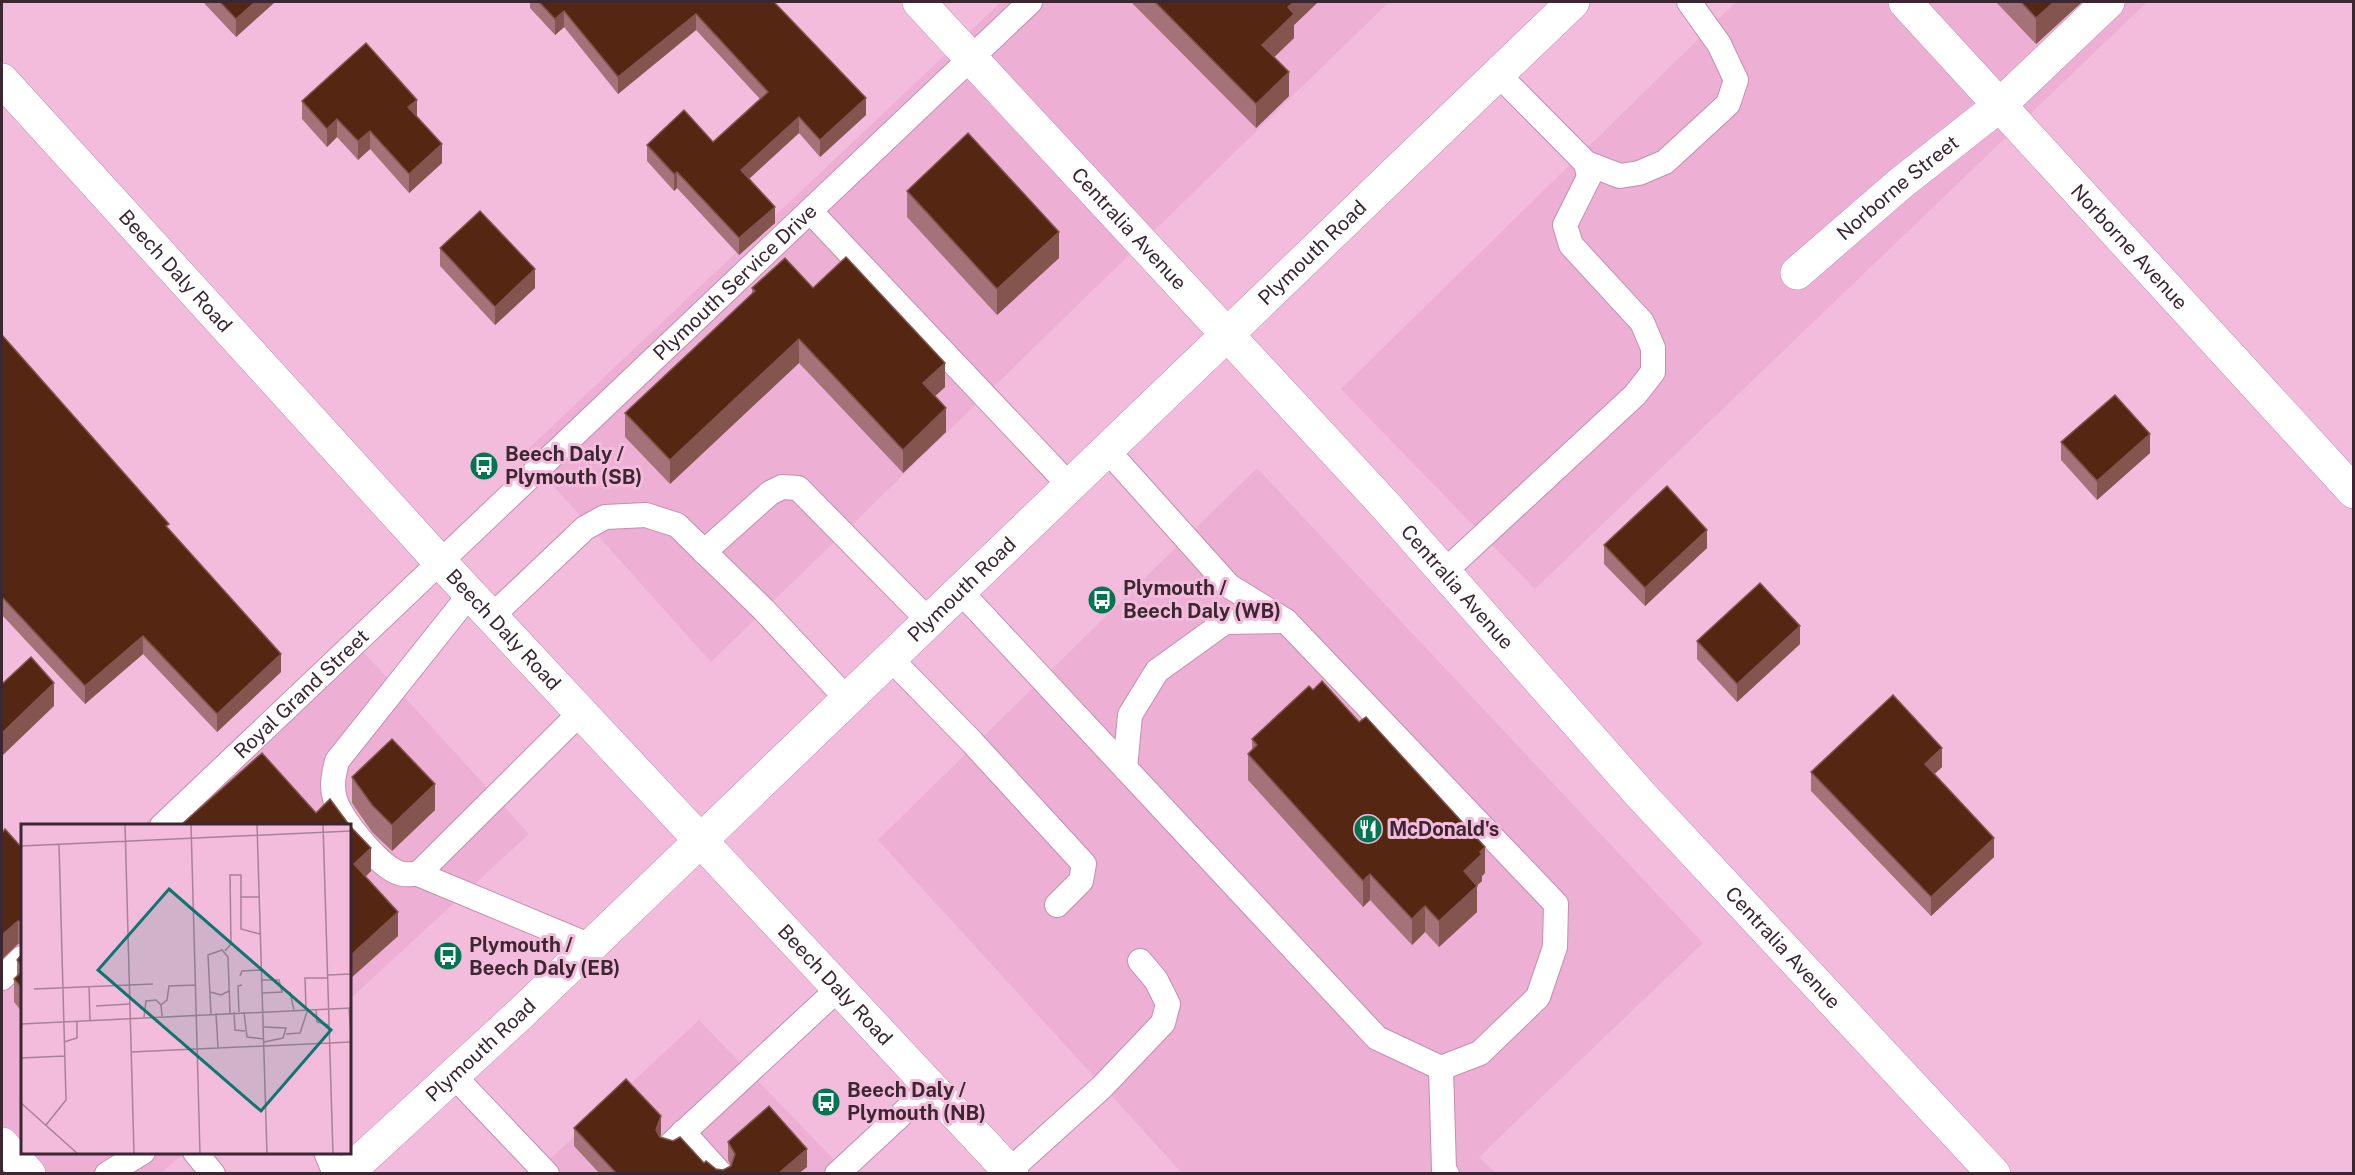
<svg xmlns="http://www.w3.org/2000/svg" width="2355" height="1175" font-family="'Public Sans',sans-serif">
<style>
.built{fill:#edafd4}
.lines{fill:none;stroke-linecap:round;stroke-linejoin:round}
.service-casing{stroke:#c38fae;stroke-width:26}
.minor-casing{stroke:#c38fae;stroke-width:34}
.secondary-casing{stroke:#c38fae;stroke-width:34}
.service{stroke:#fff;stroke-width:24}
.minor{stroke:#fff;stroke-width:33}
.secondary{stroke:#fff;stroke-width:33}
.wall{fill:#a47278}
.shaded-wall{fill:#84544f}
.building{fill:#552713;stroke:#84544f;stroke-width:1.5}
.labels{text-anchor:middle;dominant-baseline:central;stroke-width:6;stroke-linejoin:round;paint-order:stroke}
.street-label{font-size:20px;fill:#3b2632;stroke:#f3bcdc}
.poi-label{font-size:20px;font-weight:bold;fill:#3b2632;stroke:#f3bcdc;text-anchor:start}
.inset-road{fill:none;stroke:#a98098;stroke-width:1.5}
.view{fill:#0f766e;fill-opacity:0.15;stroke:#0f766e;stroke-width:3}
.inset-edge{fill:none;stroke:#3b2632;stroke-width:3}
</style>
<rect width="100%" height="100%" fill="#f3bcdc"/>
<g class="built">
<polygon points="1001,2 1389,2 711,662 524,453"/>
<polygon points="1736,2 2147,2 1535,589 1341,389"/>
<polygon points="1257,468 1703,943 1479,1157 1495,1173 1182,1173 878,840"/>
<polygon points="348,635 529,834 350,999 350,826 142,826"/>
<polygon points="22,936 22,1152 184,1153 161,1173 2,1174 2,956"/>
<polygon points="699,1020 847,1173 534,1174"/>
</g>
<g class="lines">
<g class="service-casing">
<g id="service">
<polyline points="1498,74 1586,163 1620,176 1639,173 1665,162 1728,104 1736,80 1719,44 1689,2"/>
<polyline points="810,211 1071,487"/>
<polyline points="704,552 770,493 782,487 798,488 930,622"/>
<polyline points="1444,572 1635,395 1653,372 1653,348 1642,322 1571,245 1565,225 1589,177 1586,163"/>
<polyline points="961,592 1377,1038 1441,1068 1480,1053 1538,997 1555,947 1556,904 1286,621 1229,586 1108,451"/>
<path d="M 470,594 L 337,761 C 334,774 331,785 335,799 C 340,819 379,866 399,873 C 404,875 412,874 418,874 L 580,713"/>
<polyline points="491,617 585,528 605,517 646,515 677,525 764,610 848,700"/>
<polyline points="891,659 972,742 1084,864 1081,881 1057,905"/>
<polyline points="1125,768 1130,715 1157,671 1225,622 1286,621"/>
<path id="s1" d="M 162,826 L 1030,2"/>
<polyline points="418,874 591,946"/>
<polyline points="2,978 22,958"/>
<polyline points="1441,1068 1444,1170 1447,1174"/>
<polyline points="453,1075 547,1174"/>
<polyline points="683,1132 721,1174"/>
<polyline points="670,1145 838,989"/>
<polyline points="195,1152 213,1174"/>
<polyline points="326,1152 335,1174"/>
<polyline points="1009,1171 1102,1087 1163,1023 1168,1004 1156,980 1140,961"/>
<polyline points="107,1174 143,1152"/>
<polyline points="837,1174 931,1087"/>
</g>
</g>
<g class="minor-casing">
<g id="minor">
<path id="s2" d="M 919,2 L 1385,505 L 1640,794 L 1994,1174"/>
<path id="s3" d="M 1905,2 L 2354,492"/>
<path id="s4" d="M 1797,273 L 1901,183 L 2000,105 L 2108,2"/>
<polyline points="2,1144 29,1174"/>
</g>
</g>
<g class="secondary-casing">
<g id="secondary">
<path id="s5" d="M 2,80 L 430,551 L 1012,1174"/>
<path id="s6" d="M 346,1174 L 519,1015 L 1573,2"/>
</g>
</g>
<use href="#service" class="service"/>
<use href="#minor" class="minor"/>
<use href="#secondary" class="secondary"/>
</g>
<g class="wall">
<polygon points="203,2 275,2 236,37"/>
<polygon points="530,2 774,2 866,115 820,157 799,133 749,179 775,223 739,255 677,188 674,191 647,161 647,145 713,142 760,99 696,30 618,94 564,27 555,35 530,8"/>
<polygon points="1131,2 1318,2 1294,25 1294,38 1274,57 1289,96 1256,128"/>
<polygon points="1996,2 2082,2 2036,44"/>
<polygon points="302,101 417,116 442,163 409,193 370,149 358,160 337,137 327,147 302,119"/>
<polygon points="907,191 1059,258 997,315 907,217"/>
<polygon points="440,248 535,288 495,325 440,266"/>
<polygon points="752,288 813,288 945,387 935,396 946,432 903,473 799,363 670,484 625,437 625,413 752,294"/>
<polygon points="2,335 169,530 281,672 217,732 143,654 85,704 2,615"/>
<polygon points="2061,442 2150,453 2097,500 2061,460"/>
<polygon points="1604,545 1707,548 1645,606 1604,564"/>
<polygon points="1697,641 1800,644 1737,702 1697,659"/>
<polygon points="1252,739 1485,873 1482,876 1482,881 1477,885 1477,912 1439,947 1425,932 1412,945 1370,900 1363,907 1248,780 1248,754 1252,750"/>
<polygon points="262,753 316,813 330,799 350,826 371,848 371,871 365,877 398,912 398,936 351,978 350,977 350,825 181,825"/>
<polygon points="1942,767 1934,774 1994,857 1931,916 1811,791 1811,772"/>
<polygon points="352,777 435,810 392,851 372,832 352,803"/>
<polygon points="2,833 22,848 22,944 18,944 2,959"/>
<polygon points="22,954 22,1012 14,1002 14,979 17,976 17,960"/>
<polygon points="574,1128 661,1134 660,1137 704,1163 716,1169 723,1170 731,1166 728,1160 728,1142 807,1167 799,1173 599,1173 574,1146"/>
</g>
<g class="shaded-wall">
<polygon points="255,2 275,2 236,37 236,19"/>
<polygon points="1294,2 1318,2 1294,25 1294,38 1262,69 1262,45 1288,7"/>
<polygon points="2054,2 2082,2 2036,44 2036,18"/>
<polygon points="564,11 564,27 555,35 555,19"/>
<polygon points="696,14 696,30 618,94 618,77"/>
<polygon points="1289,72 1289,96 1256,128 1256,104"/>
<polygon points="866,98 866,115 820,157 820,140"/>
<polygon points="417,100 417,118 408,107"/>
<polygon points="799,117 799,133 741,186 741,170"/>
<polygon points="337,119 337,137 327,147 327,129"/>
<polygon points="370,131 370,149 358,160 358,141"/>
<polygon points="442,144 442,163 409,193 409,174"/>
<polygon points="677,172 677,188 674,191 674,174"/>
<polygon points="775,207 775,223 739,255 739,238"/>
<polygon points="1059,232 1059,258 997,315 997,289"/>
<polygon points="535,269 535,288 495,325 495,307"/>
<polygon points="799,339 799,363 670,484 670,460"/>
<polygon points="945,363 945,387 923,407 923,383"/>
<polygon points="946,408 946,432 903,473 903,450"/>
<polygon points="2150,434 2150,453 2097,500 2097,481"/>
<polygon points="1707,530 1707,548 1645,606 1645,588"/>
<polygon points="1800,626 1800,644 1737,702 1737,684"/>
<polygon points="143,636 143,654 85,704 85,686"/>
<polygon points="281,654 281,672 217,732 217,714"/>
<polygon points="54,683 54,706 2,756 2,733"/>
<polygon points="1942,748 1942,767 1925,783 1925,764"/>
<polygon points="435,784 435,810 392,851 392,825"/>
<polygon points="1994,838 1994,857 1931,916 1931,897"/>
<polygon points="1485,847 1485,873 1482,876 1482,881 1464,897 1464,871 1480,852"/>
<polygon points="371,848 371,871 354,888 354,864"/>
<polygon points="1370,874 1370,900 1363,907 1363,881"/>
<polygon points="1477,886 1477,912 1439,947 1439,921"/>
<polygon points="1425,906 1425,932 1412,945 1412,919"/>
<polygon points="398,912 398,936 351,978 351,955"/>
<polygon points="18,921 18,944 2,959 2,935"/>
<polygon points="661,1116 661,1134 656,1148 656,1130"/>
<polygon points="807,1149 807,1167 799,1173 779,1173"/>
</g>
<g class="building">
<polygon points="220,2 255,2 236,19"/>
<polygon points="539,2 774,2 866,98 820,140 799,117 741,170 775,207 739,238 677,172 674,174 647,145 684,110 713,142 768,92 696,14 618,77 564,11 555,19"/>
<polygon points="1155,2 1294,2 1288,7 1294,14 1262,45 1289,72 1256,104"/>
<polygon points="2021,2 2054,2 2036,18"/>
<polygon points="366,43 417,100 408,107 442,144 409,174 370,131 358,141 337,119 327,129 302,101"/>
<polygon points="968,133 1059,232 997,289 907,191"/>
<polygon points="480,211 535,269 495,307 440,248"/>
<polygon points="846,257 945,363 923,383 946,408 903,450 799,339 670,460 625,413 755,291 752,288 785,258 813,288"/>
<polygon points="2,335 169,524 166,526 281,654 217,714 143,636 85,686 2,597"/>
<polygon points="2115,395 2150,434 2097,481 2061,442"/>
<polygon points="1667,486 1707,530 1645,588 1604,545"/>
<polygon points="1760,583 1800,626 1737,684 1697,641"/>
<polygon points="31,657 54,683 2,733 2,684"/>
<polygon points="1322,681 1359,722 1366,717 1485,847 1480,852 1482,854 1464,871 1477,886 1439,921 1425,906 1412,919 1370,874 1363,881 1248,754 1257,745 1252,739 1309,686 1313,690"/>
<polygon points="1893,695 1942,748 1925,764 1994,838 1931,897 1811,772"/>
<polygon points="392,739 435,784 392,825 372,805 352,777"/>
<polygon points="262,753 316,813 330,799 350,826 371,848 354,864 398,912 351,955 350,954 350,825 181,825"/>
<polygon points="5,829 22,848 22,921 18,921 2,935 2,833"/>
<polygon points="22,954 22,966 17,960"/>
<polygon points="22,971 22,988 14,979"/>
<polygon points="626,1079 661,1116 656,1130 660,1137 673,1141 680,1137 704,1163 706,1161 716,1169 723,1170 731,1166 735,1154 728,1142 769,1106 807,1149 779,1173 616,1173 574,1128"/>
</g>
<defs>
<g id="bus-disc" transform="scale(1.5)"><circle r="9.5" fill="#007550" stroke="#f3bcdc"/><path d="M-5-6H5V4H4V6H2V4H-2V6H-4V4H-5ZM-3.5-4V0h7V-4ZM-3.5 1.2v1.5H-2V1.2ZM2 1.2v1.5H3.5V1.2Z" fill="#fff"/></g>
<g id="restaurant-disc" transform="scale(1.5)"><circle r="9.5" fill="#007550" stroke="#f3bcdc"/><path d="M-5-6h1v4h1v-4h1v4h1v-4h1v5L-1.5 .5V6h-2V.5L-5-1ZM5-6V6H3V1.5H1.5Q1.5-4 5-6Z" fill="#fff"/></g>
</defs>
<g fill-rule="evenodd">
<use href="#bus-disc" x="484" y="466"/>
<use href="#bus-disc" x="1102" y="600"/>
<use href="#restaurant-disc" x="1368" y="829"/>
<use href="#bus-disc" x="448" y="956"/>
<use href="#bus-disc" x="826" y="1102"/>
</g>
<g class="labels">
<g class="street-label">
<text stroke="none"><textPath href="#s4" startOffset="132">Norborne Street</textPath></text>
<text stroke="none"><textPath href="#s2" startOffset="309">Centralia Avenue</textPath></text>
<text stroke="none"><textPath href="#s3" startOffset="332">Norborne Avenue</textPath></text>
<text stroke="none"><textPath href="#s6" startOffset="1335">Plymouth Road</textPath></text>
<text stroke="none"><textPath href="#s5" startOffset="258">Beech Daly Road</textPath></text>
<text stroke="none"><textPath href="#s1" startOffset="790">Plymouth Service Drive</textPath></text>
<text stroke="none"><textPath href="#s2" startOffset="795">Centralia Avenue</textPath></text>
<text stroke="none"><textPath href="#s6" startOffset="849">Plymouth Road</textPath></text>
<text stroke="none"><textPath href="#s5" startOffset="744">Beech Daly Road</textPath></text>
<text stroke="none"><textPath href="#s1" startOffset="192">Royal Grand Street</textPath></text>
<text stroke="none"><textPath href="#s2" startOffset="1281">Centralia Avenue</textPath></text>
<text stroke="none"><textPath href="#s5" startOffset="1230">Beech Daly Road</textPath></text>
<text stroke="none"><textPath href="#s6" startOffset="183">Plymouth Road</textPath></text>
</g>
<g class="poi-label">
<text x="505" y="454">Beech Daly /<tspan x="505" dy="23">Plymouth (SB)</tspan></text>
<text x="1123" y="588">Plymouth /<tspan x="1123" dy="23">Beech Daly (WB)</tspan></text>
<text x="1389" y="829">McDonald's</text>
<text x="469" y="945">Plymouth /<tspan x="469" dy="23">Beech Daly (EB)</tspan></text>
<text x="847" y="1090">Beech Daly /<tspan x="847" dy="23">Plymouth (NB)</tspan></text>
</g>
</g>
<g transform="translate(21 824)">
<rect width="330" height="330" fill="#f3bcdc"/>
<path class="inset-road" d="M 104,0 L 113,330M 170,0 L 179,330M 236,0 L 246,330M 302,0 L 312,330M 0,22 L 330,7M 220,73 L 220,105 L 239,110M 204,127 L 210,120 L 209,51 L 220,51 L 220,73 L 238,73M 307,151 L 330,150M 219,152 L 221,147 L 240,146M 241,156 L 258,156 L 261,168M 68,162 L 69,196M 13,165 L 132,160M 189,168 L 200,171 L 208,167M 269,168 L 273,186M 241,169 L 262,168M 75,182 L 108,180M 328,184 L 330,210M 285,185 L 284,154 L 307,154M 295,185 L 296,198 L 308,201M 213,188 L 214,206 L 224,207M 218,188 L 217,162 L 221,161M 223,188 L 226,213 L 243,215M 195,189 L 197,224M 190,190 L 187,131 L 201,126 L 207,133 L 209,189M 141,192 L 140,181 L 146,176 L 148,162 L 174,161M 123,193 L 125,177 L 135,176 L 140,181M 0,200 L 330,184M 243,203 L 265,204 L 262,214 L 243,218M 265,210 L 279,209 L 287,185M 43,218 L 56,214 L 56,197M 110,228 L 330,218M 0,234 L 44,232M 0,279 L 57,330M 25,301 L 45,276 L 38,20"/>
<path class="view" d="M 148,65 L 310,206 L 240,287 L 77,146 Z"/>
<rect width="330" height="330" class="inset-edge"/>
</g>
<rect width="2355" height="1175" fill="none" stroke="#3b2632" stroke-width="6"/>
</svg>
